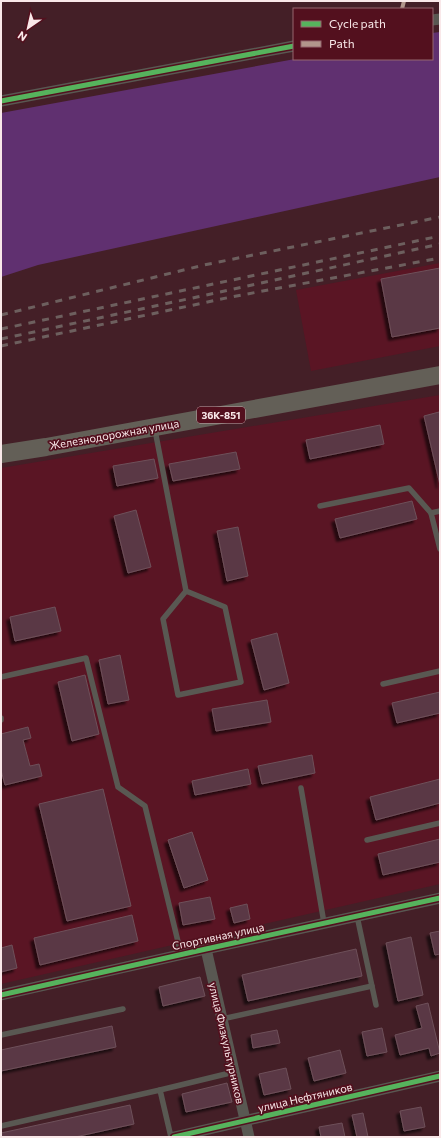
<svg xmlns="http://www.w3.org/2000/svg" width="441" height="1138" font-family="Commissioner,sans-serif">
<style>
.built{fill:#5a1524}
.green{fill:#603070}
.building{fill:#5a3844;stroke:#6e505a;filter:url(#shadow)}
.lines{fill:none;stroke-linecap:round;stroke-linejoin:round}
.lane{stroke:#595852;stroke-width:5.5}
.street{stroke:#595852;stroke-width:11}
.primary{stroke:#635f57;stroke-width:18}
.rail{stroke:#6d5f5e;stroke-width:3;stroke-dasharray:7 7;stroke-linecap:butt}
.quiet{stroke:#b2968c;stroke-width:4;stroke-dasharray:8 4;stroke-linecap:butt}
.cycleway-casing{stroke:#53101e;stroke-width:8}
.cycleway{stroke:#56b35d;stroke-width:5}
.labels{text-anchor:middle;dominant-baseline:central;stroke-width:3.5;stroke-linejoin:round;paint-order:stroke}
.shield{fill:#53101e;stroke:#c7a7ac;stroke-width:1}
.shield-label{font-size:10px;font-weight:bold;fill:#f9e8e9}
.street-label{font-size:11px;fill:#f9e8e9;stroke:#53101e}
</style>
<defs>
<filter id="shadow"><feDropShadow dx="-3.5" dy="3.5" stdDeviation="1" flood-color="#0009"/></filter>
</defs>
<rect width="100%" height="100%" fill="#441f27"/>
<g class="built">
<polygon points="440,263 440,346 311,371 296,290"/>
<polygon points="440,395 440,884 1,984 1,468"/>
</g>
<polygon class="green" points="440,32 440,177 38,265 1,277 1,113 295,59 432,59 432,33"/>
<g class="building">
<polygon points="440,268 440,328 392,337 381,279"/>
<polygon points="439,412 440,415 440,485 424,416"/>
<polygon points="380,425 384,444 310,459 306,440"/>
<polygon points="236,452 240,469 173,481 169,464"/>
<polygon points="154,459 158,478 117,486 113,466"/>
<polygon points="412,501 417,519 340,538 335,519"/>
<polygon points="136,510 151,567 128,573 114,516"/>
<polygon points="238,527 248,576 227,581 217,531"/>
<polygon points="55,607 61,631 15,641 10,617"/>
<polygon points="277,633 289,683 264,690 251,640"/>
<polygon points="120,655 129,700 108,704 99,660"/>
<polygon points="85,675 99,734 72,741 58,682"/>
<polygon points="440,692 440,713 397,723 392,703"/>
<polygon points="267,700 271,722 216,731 212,709"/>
<polygon points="28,727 31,738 23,740 30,766 39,764 42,776 5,785 1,770 1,734"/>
<polygon points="312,755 315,773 262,784 258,766"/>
<polygon points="248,769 251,784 195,795 192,781"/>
<polygon points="440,779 440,803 376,820 370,797"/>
<polygon points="103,789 131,906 67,921 39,804"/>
<polygon points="192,832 208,880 184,888 168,840"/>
<polygon points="440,839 440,862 383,875 378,854"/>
<polygon points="210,897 215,919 183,925 179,903"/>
<polygon points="247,904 250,919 234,923 230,908"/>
<polygon points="132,915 138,941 40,965 34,938"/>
<polygon points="440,931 440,954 435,955 430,933"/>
<polygon points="411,937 423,995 398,1001 386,943"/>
<polygon points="12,945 17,968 1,972 1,948"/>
<polygon points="356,949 362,976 248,1001 242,975"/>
<polygon points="200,977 205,996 163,1006 159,987"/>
<polygon points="428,1003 440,1053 431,1056 429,1048 400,1055 395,1035 422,1028 416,1006"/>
<polygon points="112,1026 116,1047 1,1071 1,1050"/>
<polygon points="382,1028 387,1052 367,1056 362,1032"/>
<polygon points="277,1030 280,1043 253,1048 251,1035"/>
<polygon points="340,1050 346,1073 314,1081 308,1058"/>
<polygon points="286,1068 291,1089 264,1095 259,1074"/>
<polygon points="227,1083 232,1102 186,1112 182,1094"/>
<polygon points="130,1105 134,1124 75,1137 1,1137 1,1133"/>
<polygon points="421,1107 425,1127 404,1131 400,1111"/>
<polygon points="363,1113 368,1137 357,1137 352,1115"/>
<polygon points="342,1123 345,1137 321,1137 319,1127"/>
</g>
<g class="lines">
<g class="lane">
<polyline points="155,430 186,591 163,619 178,695 241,682 225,607 186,591"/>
<polyline points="320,506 409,488 431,513"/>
<polyline points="440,511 431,513 440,549"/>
<polyline points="1,677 86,658 118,787 145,806 181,954"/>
<polyline points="383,684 440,671"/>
<polyline points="1,718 1,720"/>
<polyline points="301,788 324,923"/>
<polyline points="367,840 440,823"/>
<polyline points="357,916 376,1005"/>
<polyline points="222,1019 372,986"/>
<polyline points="1,1035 123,1009"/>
<polyline points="160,1090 234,1072"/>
<polyline points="1,1126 160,1090 171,1137"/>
</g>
<g class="street">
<polyline points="432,20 440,19"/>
<polyline points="1,101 294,46"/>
<polyline points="206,949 249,1137"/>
<polyline points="1,995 206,949 440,898"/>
<polyline points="174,1137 440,1076"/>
</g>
<polyline class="primary" points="1,454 46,447 440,375"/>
<g class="rail">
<polyline points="1,315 204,265 440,217"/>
<polyline points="1,329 440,236"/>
<polyline points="1,339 197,297 440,244"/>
<polyline points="1,346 231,297 440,258"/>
</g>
<polyline class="quiet" points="402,9 404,1"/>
<g class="cycleway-casing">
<g id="cycleway">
<polyline points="1,101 294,46"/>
<polyline points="1,995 206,949 440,898"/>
<polyline points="174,1137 440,1076"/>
</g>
</g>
<use href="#cycleway" class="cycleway"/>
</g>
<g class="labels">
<rect class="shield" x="197" y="407" width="48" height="16" rx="3"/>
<g class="shield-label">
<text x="221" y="415">36К-851</text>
</g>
<g class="street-label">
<text transform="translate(114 434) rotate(-10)">Железнодорожная улица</text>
<text transform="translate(218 936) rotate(-12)">Спортивная улица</text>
<text transform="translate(227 1043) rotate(77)">улица Физкультурников</text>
<text transform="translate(305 1097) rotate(-13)">улица Нефтяников</text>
</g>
</g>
<rect width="441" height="1138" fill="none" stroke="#f9e8e9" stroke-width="4"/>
<rect x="293" y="8" width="140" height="52" fill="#53101e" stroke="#95666f"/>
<rect x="301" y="21" width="20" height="6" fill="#56b35d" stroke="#95666f"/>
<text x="329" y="28" font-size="12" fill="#f9e8e9">Cycle path</text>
<rect x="301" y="41" width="20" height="6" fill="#b2968c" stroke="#95666f"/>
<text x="329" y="48" font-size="12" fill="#f9e8e9">Path</text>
<g transform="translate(28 28) rotate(214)" stroke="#53101e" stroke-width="3" paint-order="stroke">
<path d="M0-3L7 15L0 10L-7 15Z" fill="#f9e8e9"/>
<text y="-6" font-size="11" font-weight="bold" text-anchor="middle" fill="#f9e8e9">N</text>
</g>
</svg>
